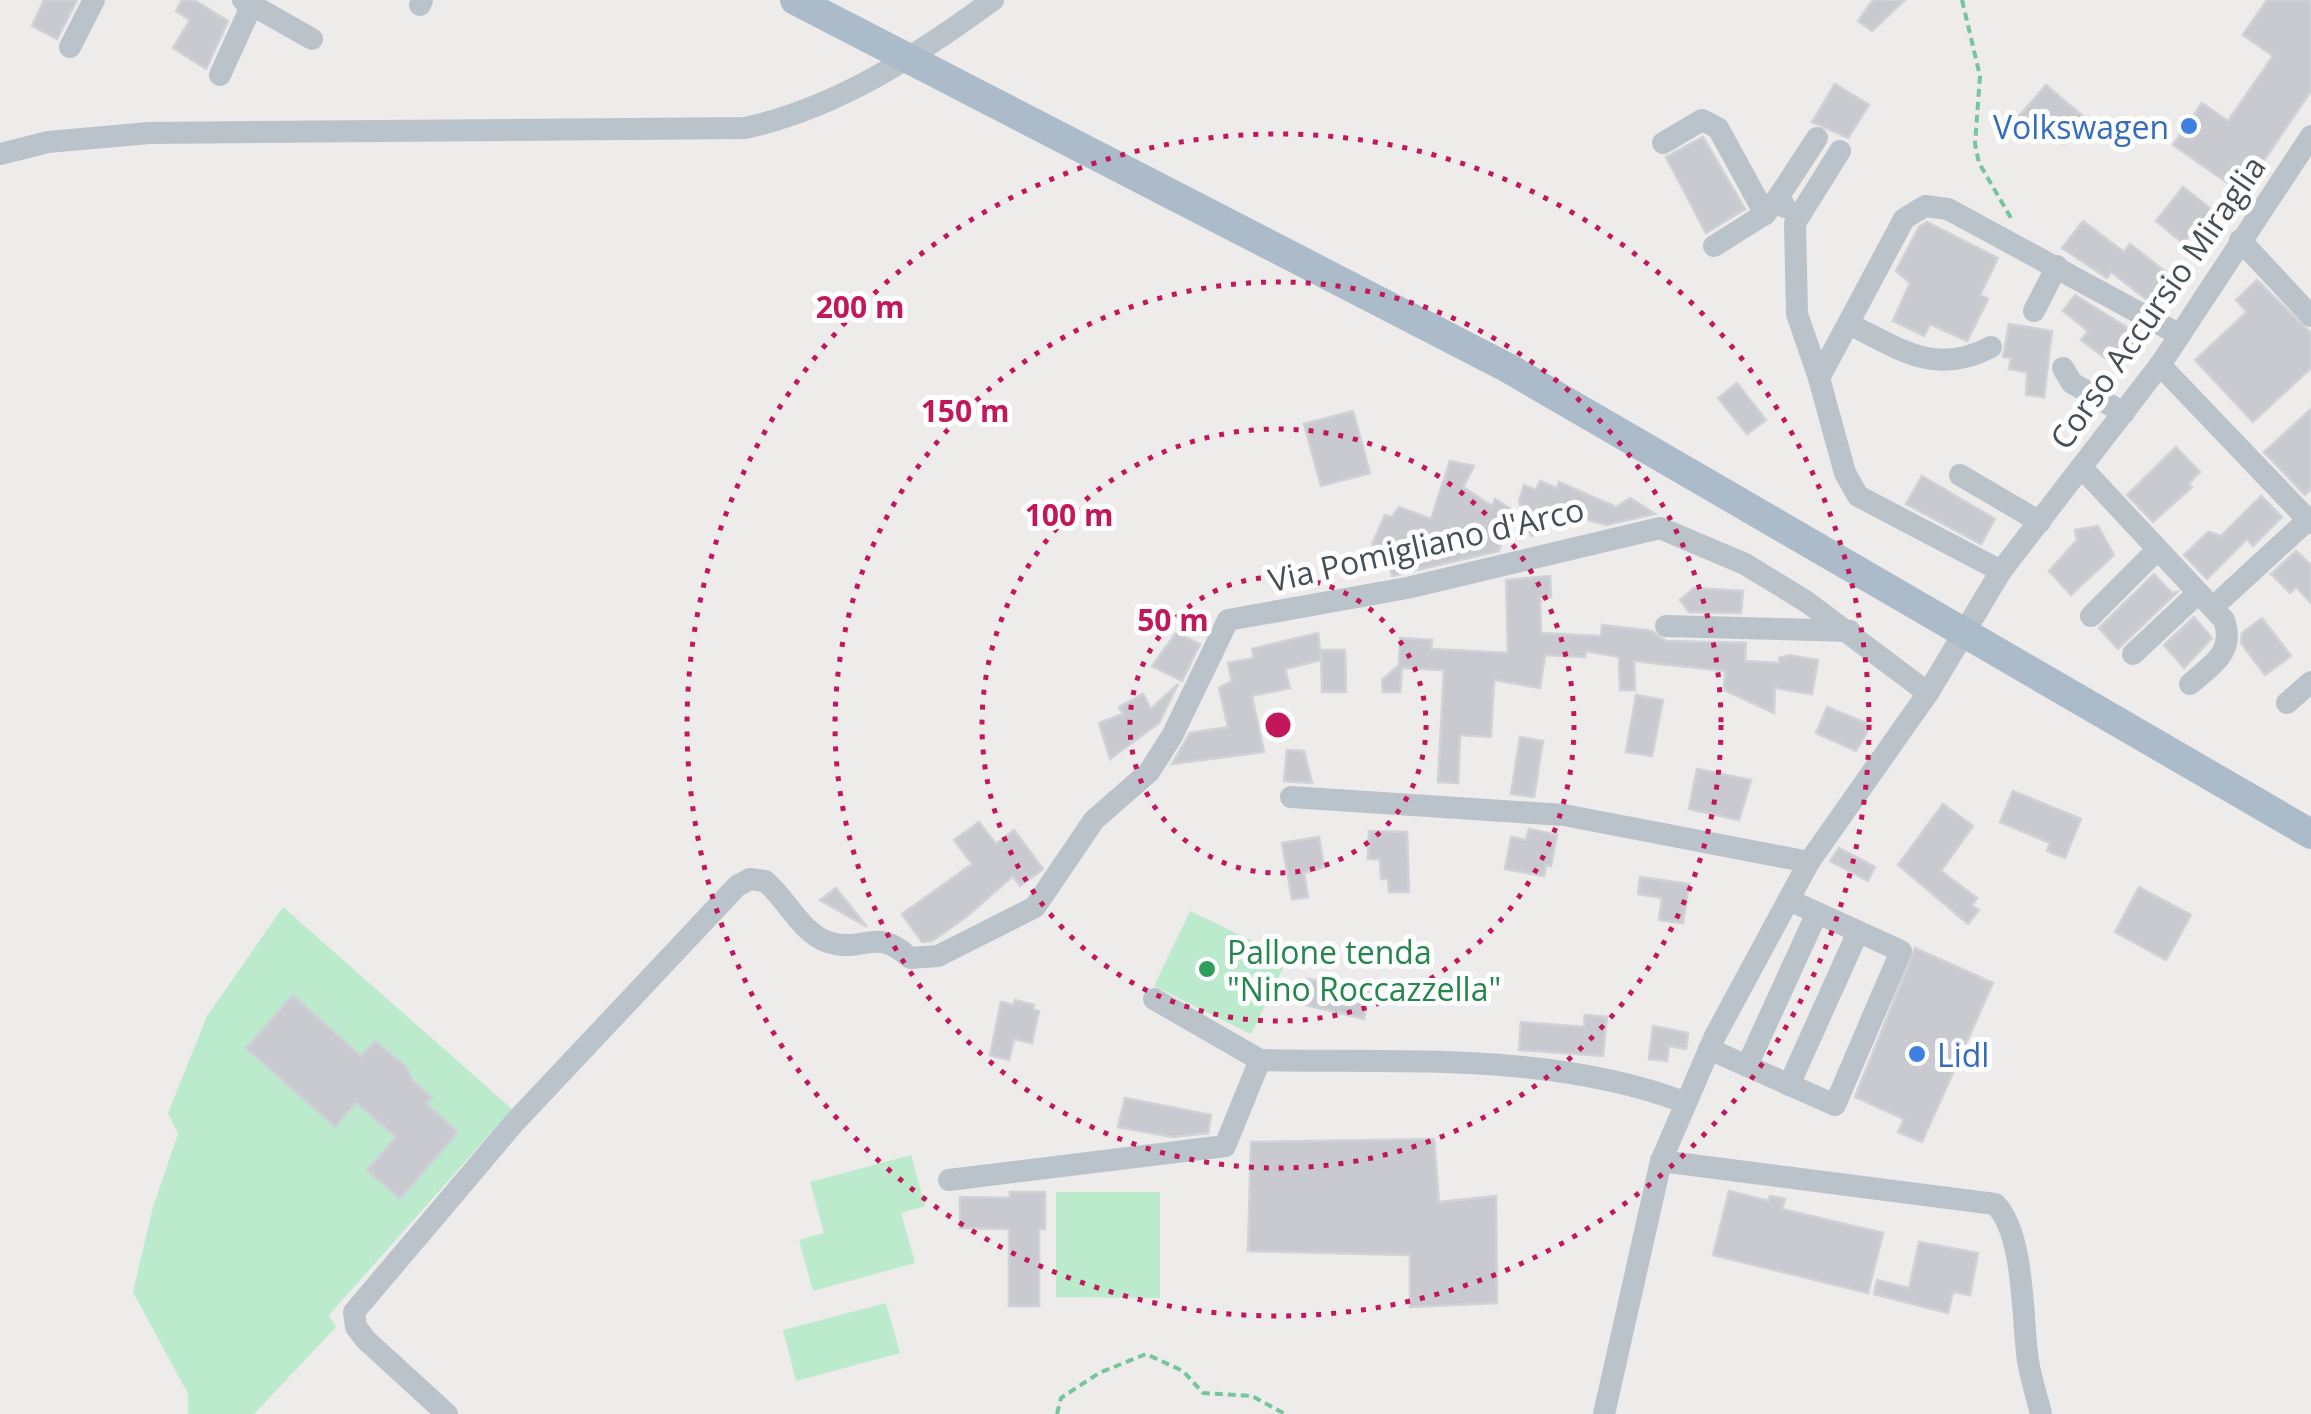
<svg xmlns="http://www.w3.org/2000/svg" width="2311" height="1414" font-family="'Open Sans',sans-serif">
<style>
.green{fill:#bbeacd}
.building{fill:#c8cad0;stroke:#cfd2d7;stroke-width:2.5}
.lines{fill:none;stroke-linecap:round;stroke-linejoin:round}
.path{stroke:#76c59d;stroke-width:4;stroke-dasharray:8 5;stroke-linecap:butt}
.minor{stroke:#bac3ca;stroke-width:22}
.major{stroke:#acbbc9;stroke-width:30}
.ring{fill:none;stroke:#c2185b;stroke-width:5;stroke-dasharray:5 10}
.shop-dot{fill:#3f7fe0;stroke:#fff;stroke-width:4}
.leisure-dot{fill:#2e9e5b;stroke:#fff;stroke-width:4}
.labels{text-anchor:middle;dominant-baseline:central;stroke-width:10;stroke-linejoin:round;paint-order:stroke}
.shop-label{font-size:32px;fill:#366cbe;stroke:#fff;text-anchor:end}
.street-label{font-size:32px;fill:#454f57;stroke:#fff}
.leisure-label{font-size:32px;fill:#27864d;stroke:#fff;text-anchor:start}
.centre{fill:#c2185b;stroke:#fff;stroke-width:5}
.ring-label{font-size:30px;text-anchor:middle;font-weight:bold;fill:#c2185b;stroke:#fff;stroke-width:10;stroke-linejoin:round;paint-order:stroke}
</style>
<rect width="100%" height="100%" fill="#eeebeb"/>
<g class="green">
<polygon points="283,907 512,1109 329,1315 336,1327 254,1414 188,1414 188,1394 133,1292 153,1207 178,1134 168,1113 207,1016"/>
<polygon points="1190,911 1288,958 1251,1034 1154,986"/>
<polygon points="911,1155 925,1206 901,1213 915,1263 813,1291 799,1240 824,1233 810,1182"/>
<polygon points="1056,1192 1160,1192 1160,1298 1056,1297"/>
<polygon points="886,1303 900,1353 796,1381 783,1330"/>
</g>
<g class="building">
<polygon points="44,0 77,0 57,39 32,26"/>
<polygon points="182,0 194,0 228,21 206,69 173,48 190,20 176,11"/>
<polygon points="1873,0 1905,0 1872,31 1858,21"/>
<polygon points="2267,0 2311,0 2311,91 2242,193 2173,145 2202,103 2228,121 2273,56 2243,35"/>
<polygon points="1835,84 1869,105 1848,138 1812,122"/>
<polygon points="2046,85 2085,118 2064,144 2052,134 2047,140 2019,116"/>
<polygon points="1703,137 1745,209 1706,233 1666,157"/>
<polygon points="2183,187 2224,219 2202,246 2189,236 2183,243 2156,221"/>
<polygon points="2083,221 2124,252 2130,244 2171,276 2150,302 2111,272 2107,278 2062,248"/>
<polygon points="1927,222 1998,258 1980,295 1988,299 1967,341 1930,324 1924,336 1893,321 1910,283 1896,271 1919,227"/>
<polygon points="2257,280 2311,333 2311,368 2253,422 2195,360 2247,312 2236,300"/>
<polygon points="2075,295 2139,335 2116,366 2081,340 2088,331 2063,311"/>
<polygon points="2009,324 2052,331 2044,397 2026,395 2027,372 2009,369 2011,358 2003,357"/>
<polygon points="1737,383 1766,420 1747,434 1718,398"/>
<polygon points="2311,409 2311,489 2305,495 2264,452"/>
<polygon points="1353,411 1370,473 1321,486 1304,424"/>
<polygon points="2176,447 2200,472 2189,483 2192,487 2153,522 2127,495"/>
<polygon points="1450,461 1474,466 1463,487 1492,506 1495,499 1511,509 1499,551 1392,576 1388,556 1372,544 1385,515 1392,517 1399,507 1431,519"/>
<polygon points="1922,476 1995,519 1981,544 1906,504"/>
<polygon points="1540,481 1557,488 1559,482 1616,507 1630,498 1655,514 1606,525 1561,512 1542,521 1546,531 1531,536 1519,501 1524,485 1536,490"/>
<polygon points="2261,496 2282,517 2253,546 2247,539 2207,579 2184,555 2208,532 2221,536"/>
<polygon points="2098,526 2114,555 2071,595 2049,571 2077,540 2075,530"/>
<polygon points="2296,551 2311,565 2311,603 2296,587 2290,593 2271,574"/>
<polygon points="2154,574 2172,593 2177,592 2118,649 2099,628"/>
<polygon points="1550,576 1551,597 1540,597 1541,633 1601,636 1602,625 1652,631 1666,641 1746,643 1745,661 1779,663 1779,658 1789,655 1818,660 1812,694 1775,688 1774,713 1724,690 1725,671 1634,661 1635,690 1620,690 1619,657 1586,651 1585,657 1545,655 1540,688 1494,680 1491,737 1460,735 1458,783 1438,782 1444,670 1402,668 1400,692 1383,692 1382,680 1399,665 1400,638 1432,640 1431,649 1508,653 1506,580"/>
<polygon points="1694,588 1743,591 1741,613 1689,612 1680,600"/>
<polygon points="2194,617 2212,638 2184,668 2164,645"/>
<polygon points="2262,618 2291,656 2265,675 2241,643 2242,633"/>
<polygon points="1176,633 1200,644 1182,681 1152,666"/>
<polygon points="1318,633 1321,660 1285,669 1290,688 1252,696 1264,752 1172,764 1190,733 1228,727 1219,688 1232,681 1228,663 1254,658 1252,649"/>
<polygon points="1321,650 1345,650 1346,692 1322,692"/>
<polygon points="1178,684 1159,723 1110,759 1099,723 1123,714 1119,707 1143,694 1151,709"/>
<polygon points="1636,695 1663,700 1652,756 1626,752"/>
<polygon points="1827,707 1871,725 1856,751 1816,733"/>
<polygon points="1520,737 1543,741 1534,797 1511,794"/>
<polygon points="1287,750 1304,751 1312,783 1284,781"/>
<polygon points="1697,769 1751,780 1739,820 1689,809"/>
<polygon points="2013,791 2081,819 2065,858 2047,851 2050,843 2000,822"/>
<polygon points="1943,804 1973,826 1941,871 1977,898 1972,905 1979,910 1968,924 1898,865"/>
<polygon points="979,822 996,844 1014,830 1043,869 1020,886 1013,876 966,917 932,941 922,942 902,914 972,864 954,840"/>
<polygon points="1529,829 1557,835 1551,866 1546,865 1544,876 1505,869 1511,837 1526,840"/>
<polygon points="1369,831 1407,832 1409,892 1389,892 1388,879 1381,879 1380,859 1368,859"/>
<polygon points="1319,837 1324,867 1304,873 1308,897 1292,899 1282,843"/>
<polygon points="1839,848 1875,867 1868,881 1830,861"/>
<polygon points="1640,877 1689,884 1683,923 1659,920 1662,898 1638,894"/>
<polygon points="2139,887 2191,915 2166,960 2115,932"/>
<polygon points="836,888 867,927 820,900"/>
<polygon points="1915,948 1993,983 1922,1142 1898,1132 1904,1119 1855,1097"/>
<polygon points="1307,979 1369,989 1364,1019 1302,1004"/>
<polygon points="293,995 361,1056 375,1041 406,1066 413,1081 432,1098 426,1103 458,1132 400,1199 367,1170 396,1137 356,1103 335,1127 246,1048"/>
<polygon points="1015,1000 1034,1005 1033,1010 1039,1011 1032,1043 1014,1039 1009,1060 990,1055 1001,1002 1014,1005"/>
<polygon points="1585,1015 1607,1017 1603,1056 1519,1050 1521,1022 1584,1027"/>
<polygon points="1653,1026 1688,1033 1686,1049 1669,1046 1667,1061 1649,1059"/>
<polygon points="1125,1098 1211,1115 1208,1133 1172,1137 1118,1127"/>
<polygon points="1434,1139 1439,1202 1496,1196 1497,1303 1410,1307 1410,1255 1248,1251 1251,1142"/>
<polygon points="1729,1191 1769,1201 1770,1196 1785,1199 1782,1209 1883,1233 1868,1293 1713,1255"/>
<polygon points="1010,1192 1045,1192 1045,1229 1039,1229 1039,1306 1009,1306 1009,1229 960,1228 960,1197 1010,1198"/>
<polygon points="1919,1242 1978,1253 1970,1295 1953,1292 1948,1313 1874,1294 1877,1280 1909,1288"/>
</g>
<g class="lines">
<g class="path">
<polyline points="1962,0 1980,76 1975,144 1979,163 2011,218"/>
<polyline points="1057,1414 1061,1398 1099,1373 1146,1354 1183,1371 1203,1393 1252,1396 1285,1414"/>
</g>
<g class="minor">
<polyline points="243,0 312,39"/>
<polyline points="420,5 422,0"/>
<polyline points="70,47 94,0"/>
<polyline points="220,75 254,0"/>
<polyline points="1663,143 1702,120 1718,128 1765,214 1779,196"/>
<path d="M 0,154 L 48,142 L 149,133 L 745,128 C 837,108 918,55 993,0"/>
<polyline points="1785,207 1779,196 1817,138"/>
<polyline points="2240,240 2311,316"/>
<polyline points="1714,246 1765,214"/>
<polyline points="2034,311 2057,266"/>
<path d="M 1851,325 C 1901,350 1936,376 1991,347"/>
<polyline points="2160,365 2311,523"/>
<polyline points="2063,368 2072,383 2124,413"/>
<polyline points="1819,378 1797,314 1795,223 1840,151"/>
<path d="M 2082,468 L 2224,620 C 2235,652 2213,664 2190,684"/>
<polyline points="1960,475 2040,522"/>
<polyline points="2001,571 1858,496 1845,473 1819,378 1904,219 1925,206 1948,209 2180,335"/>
<polyline points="2223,598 2311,517"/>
<polyline points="2091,616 2156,551"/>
<polyline points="1666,626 1850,631"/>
<polyline points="2133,654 2197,594"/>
<polyline points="2287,703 2311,682"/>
<polyline points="1291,797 1564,815 1809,862"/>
<polyline points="1154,999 1260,1060"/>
<polyline points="1709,1049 1835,1105 1901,951 1789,900"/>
<polyline points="1747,1066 1817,913"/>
<polyline points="1789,1085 1858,932"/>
<path d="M 1661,1161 L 1995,1204 C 2025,1233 2022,1320 2028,1361 C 2031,1379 2037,1397 2041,1414"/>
<path d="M 949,1180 L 1225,1146 L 1260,1060 C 1400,1063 1551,1052 1684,1102"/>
<path d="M 447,1414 L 366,1340 L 356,1327 L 354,1312 L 514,1123 L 737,886 L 750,879 L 765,881 C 786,898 801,933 828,942 C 865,954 874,925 910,958 L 938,956 L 1035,907 L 1094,820 L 1149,772 L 1172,736 L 1228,620 L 1407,588 L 1660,528 L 1745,564 L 1807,602 L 1928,693"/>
<polyline points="1604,1414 1661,1161 1715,1036 1809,862 1928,693 2001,571 2160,365 2311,136"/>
</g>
<polyline class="major" points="795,0 1508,368 2311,834"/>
</g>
<g class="ring">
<circle cx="1278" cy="725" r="148"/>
<circle cx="1278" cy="725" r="296"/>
<circle cx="1278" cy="725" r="443"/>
<circle cx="1278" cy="725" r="591"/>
</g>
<g class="shop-dot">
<circle cx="2189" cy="126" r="10"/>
<circle cx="1917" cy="1054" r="10"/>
</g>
<circle class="leisure-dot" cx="1207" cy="969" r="10"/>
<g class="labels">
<g class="shop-label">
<text x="2169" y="126">Volkswagen</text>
<text x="1937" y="1054" text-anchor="start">Lidl</text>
</g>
<g class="street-label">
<text transform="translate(2157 302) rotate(-55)">Corso Accursio Miraglia</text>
<text transform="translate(1426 544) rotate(-13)">Via Pomigliano d'Arco</text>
</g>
<g class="leisure-label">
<text x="1227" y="951">Pallone tenda<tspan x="1227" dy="37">"Nino Roccazzella"</tspan></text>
</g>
</g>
<circle cx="1278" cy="725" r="15" class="centre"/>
<g class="ring-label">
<text x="860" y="318">200 m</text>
<text x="965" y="422">150 m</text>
<text x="1069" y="526">100 m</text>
<text x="1173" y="631">50 m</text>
</g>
</svg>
